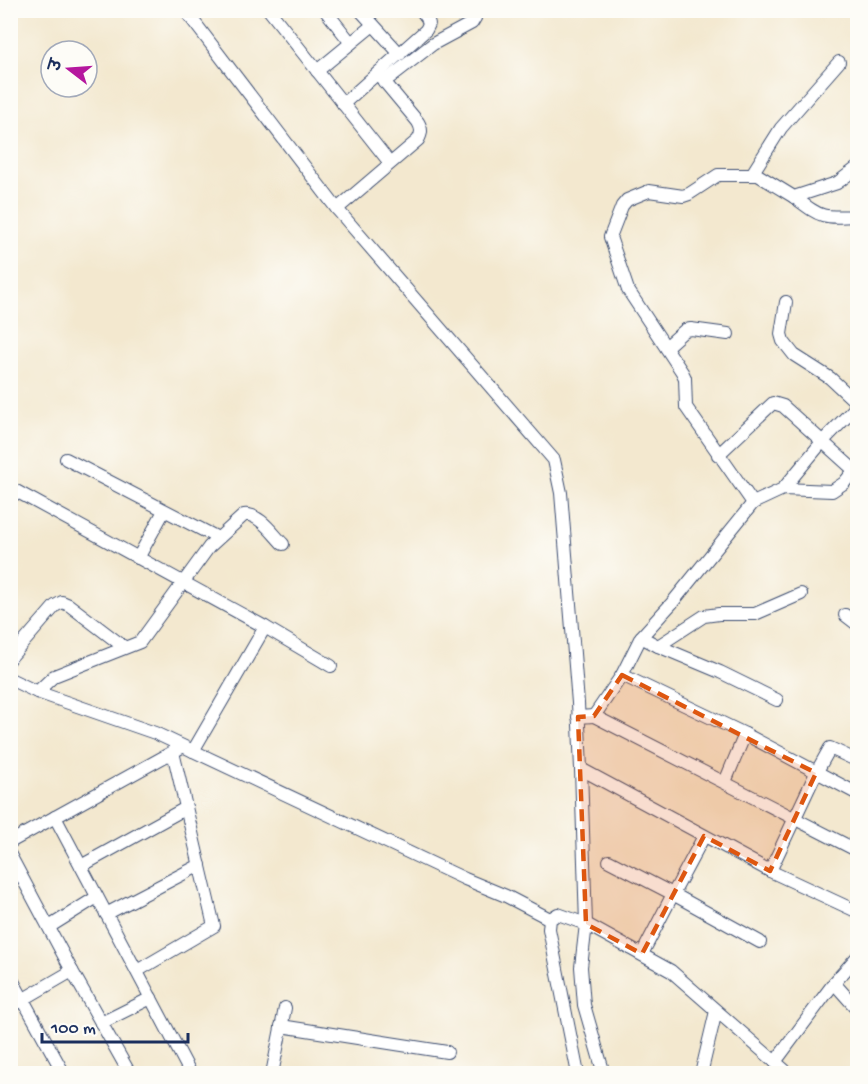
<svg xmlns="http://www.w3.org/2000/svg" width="868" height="1084" font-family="'Gochi Hand','Playpen Sans Deva',sans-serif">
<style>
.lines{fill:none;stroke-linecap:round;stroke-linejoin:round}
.minor-casing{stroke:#3b4b6f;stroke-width:14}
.minor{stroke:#fff;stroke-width:12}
.marked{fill:#de5710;fill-opacity:0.2;stroke:#de5710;stroke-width:4.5;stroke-dasharray:12 8;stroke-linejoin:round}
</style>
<rect width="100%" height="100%" fill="#fdfcf7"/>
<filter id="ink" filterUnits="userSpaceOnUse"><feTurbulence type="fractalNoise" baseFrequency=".0167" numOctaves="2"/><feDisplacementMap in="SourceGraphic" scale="12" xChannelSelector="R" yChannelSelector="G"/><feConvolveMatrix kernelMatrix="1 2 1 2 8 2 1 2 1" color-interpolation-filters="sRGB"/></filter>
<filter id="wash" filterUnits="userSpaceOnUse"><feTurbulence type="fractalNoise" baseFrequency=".008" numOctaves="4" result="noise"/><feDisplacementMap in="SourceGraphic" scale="24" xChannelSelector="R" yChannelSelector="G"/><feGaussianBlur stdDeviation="1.35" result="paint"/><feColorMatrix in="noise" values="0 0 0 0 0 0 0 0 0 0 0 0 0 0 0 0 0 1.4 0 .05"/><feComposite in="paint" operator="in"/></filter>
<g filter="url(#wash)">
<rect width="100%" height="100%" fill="#f3e8cf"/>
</g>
<g filter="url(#ink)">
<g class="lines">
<g class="minor-casing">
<g id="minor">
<polyline points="185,10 337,209 554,460 561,493 578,703 581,769 586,924 581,967 584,1005 604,1074"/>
<polyline points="269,10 390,163"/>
<polyline points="325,10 351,43"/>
<polyline points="360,10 400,54"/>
<polyline points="317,71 373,25"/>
<polyline points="384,82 433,44 472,23 475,18 474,10"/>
<polyline points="343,104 426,30 429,24 427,18 421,10"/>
<polyline points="752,174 781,128 839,62"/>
<path d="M 794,197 C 822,218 821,218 858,216"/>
<path d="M 337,209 L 418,140 C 422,133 422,129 418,122 L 378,74"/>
<polyline points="786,302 781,334 783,341 794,355 830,378 858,404"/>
<polyline points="666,347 685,330 691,329 728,334"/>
<polyline points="718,455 773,403 783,406 854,470"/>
<polyline points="66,459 218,538"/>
<polyline points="783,489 822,442 858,405"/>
<polyline points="16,491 265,627 331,666"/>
<polyline points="753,503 686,407 685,378 682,372 628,290 610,237 622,206 627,200 649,191 683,196 689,194 718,175 758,175 794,197 837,183 858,167"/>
<polyline points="138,558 164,511"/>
<polyline points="845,615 858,625"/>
<polyline points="641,637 658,646 720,672 777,700"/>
<polyline points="658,646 704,616 719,614 755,614 801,594"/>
<polyline points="10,658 55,606 62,602 69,605 124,647"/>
<polyline points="622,675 745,734 858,794"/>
<polyline points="10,679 37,692 155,733 465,879 506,896 550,919"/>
<path d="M 37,692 L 54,676 L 140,642 L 209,547 L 244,515 C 259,513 273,534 283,544"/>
<polyline points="594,716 858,851"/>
<polyline points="578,717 594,716 622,675 641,637 672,603 753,503 783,489 832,491 844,483 858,466"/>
<polyline points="193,751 265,627"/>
<polyline points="581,769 770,871 856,911"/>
<polyline points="725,782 745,734"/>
<polyline points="55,817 191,1074"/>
<polyline points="10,842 180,748"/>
<polyline points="10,855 72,971 10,1007"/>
<polyline points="609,861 673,894 704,836"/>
<polyline points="81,866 186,808"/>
<polyline points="770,871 816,773 830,748 858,761"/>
<polyline points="106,914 200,865"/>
<polyline points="49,927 97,897"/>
<polyline points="642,954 673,894 760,942"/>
<polyline points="72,971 130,1074"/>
<polyline points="137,971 214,926 173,752"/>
<polyline points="10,976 64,1074"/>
<polyline points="834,983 858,1010"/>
<polyline points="101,1023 151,998"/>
<polyline points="281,1026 447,1052"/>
<polyline points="775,1062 834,983 858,956"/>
<polyline points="272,1074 285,1008"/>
<polyline points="578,1074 549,929 550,919 558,914 586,924 671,971 789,1074"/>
<polyline points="701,1074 716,1011"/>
</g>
</g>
<use href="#minor" class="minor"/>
</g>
</g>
<path class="marked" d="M 622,675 L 816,773 L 770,871 L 704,836 L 642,954 L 586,924 L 578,717 L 594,716 Z"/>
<rect width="868" height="1084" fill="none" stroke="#fdfcf7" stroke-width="36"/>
<g transform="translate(69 69) rotate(287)"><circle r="28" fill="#fdfcf7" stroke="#a3aaba" stroke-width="1.5"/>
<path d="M0-4.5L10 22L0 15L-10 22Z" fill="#b5179e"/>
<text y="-9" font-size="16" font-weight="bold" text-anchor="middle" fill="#1b2f5e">उ</text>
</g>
<path d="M42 1033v9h146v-9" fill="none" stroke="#1b2f5e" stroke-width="3"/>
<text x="51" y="1033" font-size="18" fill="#1b2f5e" stroke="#fdfcf7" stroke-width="4.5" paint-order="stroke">100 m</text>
</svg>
